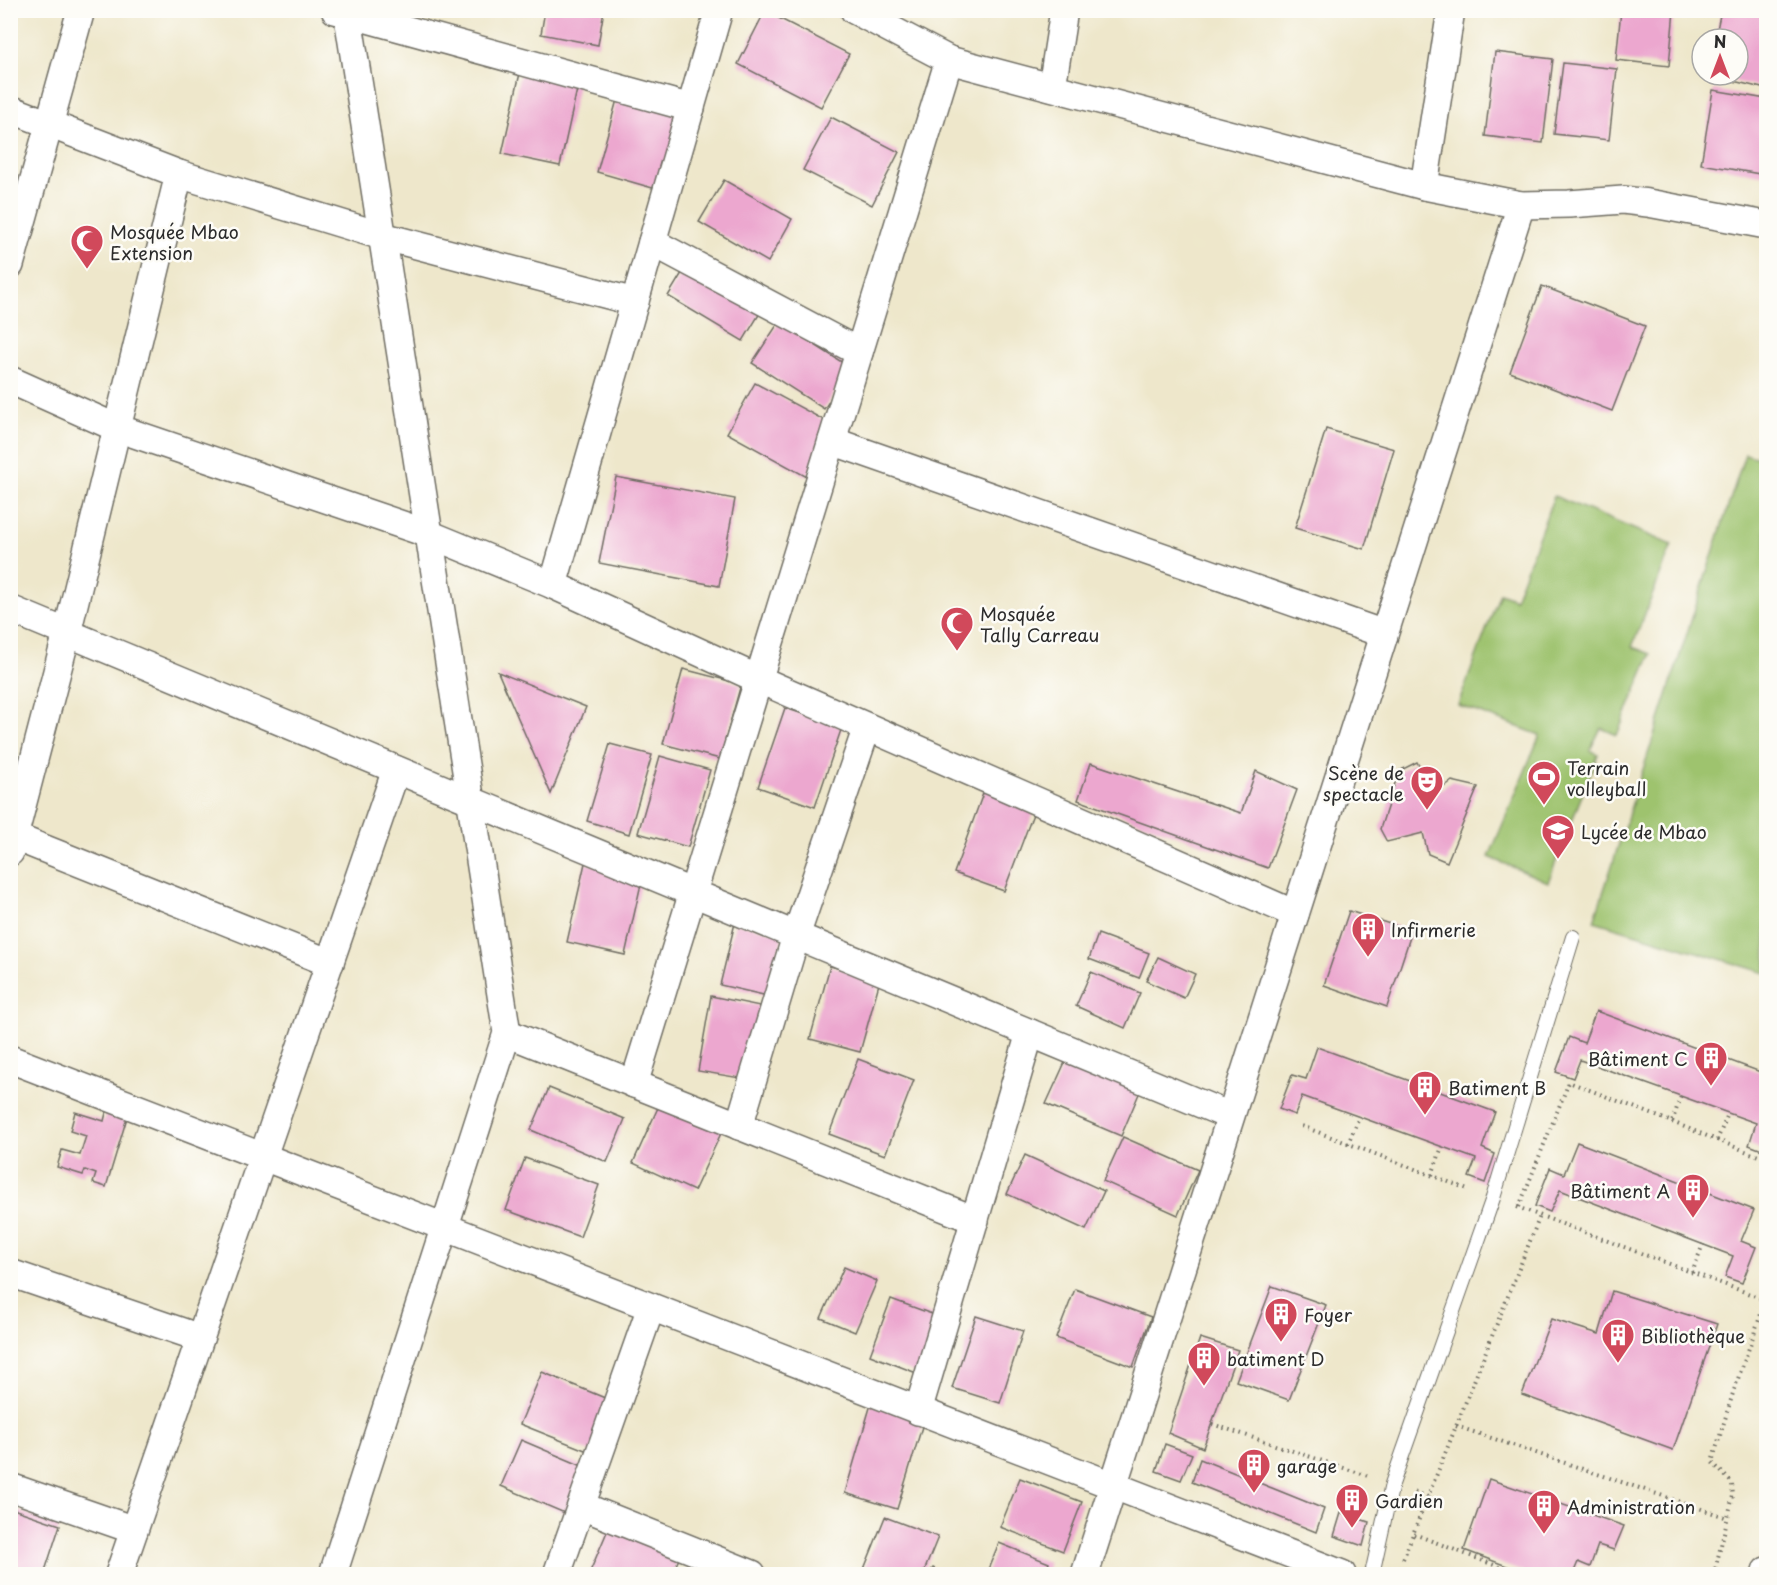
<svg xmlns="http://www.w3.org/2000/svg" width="1777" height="1585" font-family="'Playpen Sans',sans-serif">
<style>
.green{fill:#9ec36e;stroke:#64774c;stroke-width:1.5}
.building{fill:#eca7cf}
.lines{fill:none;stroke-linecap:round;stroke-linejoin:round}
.service-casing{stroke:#6f6d63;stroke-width:16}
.minor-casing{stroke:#6f6d63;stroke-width:30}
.path{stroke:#6f6d63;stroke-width:4;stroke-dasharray:1.5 4.5;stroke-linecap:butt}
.service{stroke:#fff;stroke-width:14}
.minor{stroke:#fff;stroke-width:27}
.labels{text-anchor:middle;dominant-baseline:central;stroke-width:5;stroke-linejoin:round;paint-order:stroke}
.poi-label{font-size:18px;fill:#2b2b2b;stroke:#fdfcf7;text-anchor:start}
</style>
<rect width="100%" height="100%" fill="#fdfcf7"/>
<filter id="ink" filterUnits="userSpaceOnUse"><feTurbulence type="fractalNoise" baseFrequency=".0167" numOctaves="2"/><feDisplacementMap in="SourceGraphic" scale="12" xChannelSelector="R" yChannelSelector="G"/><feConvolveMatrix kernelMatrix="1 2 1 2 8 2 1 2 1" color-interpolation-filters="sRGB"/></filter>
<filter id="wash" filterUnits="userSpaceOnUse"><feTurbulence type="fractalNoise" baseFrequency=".008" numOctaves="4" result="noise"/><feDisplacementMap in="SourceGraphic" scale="24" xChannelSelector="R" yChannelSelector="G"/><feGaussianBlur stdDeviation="1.35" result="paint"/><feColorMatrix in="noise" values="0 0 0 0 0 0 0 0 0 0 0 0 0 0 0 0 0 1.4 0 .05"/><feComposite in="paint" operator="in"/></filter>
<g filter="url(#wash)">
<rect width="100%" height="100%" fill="#eee7cb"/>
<g class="green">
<polygon points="1745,454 1766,460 1766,973 1594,921"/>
<polygon points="1554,496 1672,545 1632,647 1651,654 1617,735 1601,728 1590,750 1598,754 1548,882 1489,857 1540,735 1458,705 1500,593 1515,599"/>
</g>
<g id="blocks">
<g class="building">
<polygon points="545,10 604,10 598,45 541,34"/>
<polygon points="1621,10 1674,10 1669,66 1616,60"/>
<polygon points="1721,10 1766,10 1766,89 1713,76 1738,75 1738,39 1715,39"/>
<polygon points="765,11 849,54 821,107 738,64"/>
<polygon points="1495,52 1553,59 1543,143 1485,136"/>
<polygon points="1563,63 1617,69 1609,140 1554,134"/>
<polygon points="520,73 578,85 560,166 502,154"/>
<polygon points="1713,90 1766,99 1766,175 1701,164"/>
<polygon points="618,96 685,116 663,191 597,172"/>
<polygon points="831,117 899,152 872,205 803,170"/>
<polygon points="724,180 792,219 768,262 699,222"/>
<polygon points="688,263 763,308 743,341 668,296"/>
<polygon points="1542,286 1645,326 1612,411 1510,372"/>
<polygon points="779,322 851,368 824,409 752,363"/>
<polygon points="755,383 835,426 807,477 727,433"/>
<polygon points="1326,429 1394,449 1364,549 1295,528"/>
<polygon points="616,477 735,499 719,586 599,563"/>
<polygon points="683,669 741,684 720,759 663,744"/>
<polygon points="498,672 586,707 551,794"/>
<polygon points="785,708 842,727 815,807 758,787"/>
<polygon points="610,744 652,755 629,834 587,821"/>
<polygon points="660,756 710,770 688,847 638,833"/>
<polygon points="1417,762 1434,794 1452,781 1478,787 1447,862 1428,854 1423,833 1387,842 1380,829 1399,771"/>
<polygon points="1091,763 1241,813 1256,771 1297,790 1268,868 1078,800"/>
<polygon points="985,788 1036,806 1004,891 954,873"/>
<polygon points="585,863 643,875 625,955 567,942"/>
<polygon points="1349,911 1412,931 1387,1007 1324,985"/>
<polygon points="735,923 783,934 768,996 720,985"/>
<polygon points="1098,934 1149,953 1139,978 1089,959"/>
<polygon points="1158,957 1195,974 1184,998 1146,981"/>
<polygon points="830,966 880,980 860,1052 810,1039"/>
<polygon points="1091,972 1140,993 1125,1028 1076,1006"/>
<polygon points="711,996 760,1006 746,1079 698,1071"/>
<polygon points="1596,1011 1766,1074 1766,1097 1762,1110 1766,1112 1766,1138 1762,1150 1749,1145 1756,1123 1580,1060 1573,1078 1556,1072 1569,1037 1584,1043"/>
<polygon points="1317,1047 1495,1112 1482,1148 1495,1154 1485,1183 1469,1177 1476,1159 1302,1096 1295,1115 1279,1109 1292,1075 1306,1079"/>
<polygon points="1067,1058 1141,1089 1121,1136 1046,1104"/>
<polygon points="858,1059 914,1080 885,1155 829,1134"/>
<polygon points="549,1088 625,1119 607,1162 531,1130"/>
<polygon points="661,1101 723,1129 694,1191 633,1163"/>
<polygon points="108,1105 129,1111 106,1187 93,1183 96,1174 85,1170 83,1175 57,1167 62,1150 80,1155 86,1136 70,1131 75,1112 104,1121"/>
<polygon points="1123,1137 1198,1170 1178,1215 1103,1181"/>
<polygon points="1577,1142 1754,1210 1741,1241 1756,1247 1742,1283 1725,1277 1733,1256 1560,1190 1550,1212 1535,1206 1550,1168 1564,1174"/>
<polygon points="1025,1155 1104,1191 1086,1230 1007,1194"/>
<polygon points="525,1158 599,1185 580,1237 506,1210"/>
<polygon points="844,1267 877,1281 855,1332 821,1318"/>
<polygon points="1272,1286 1326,1305 1289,1400 1236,1381"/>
<polygon points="1075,1289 1151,1317 1133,1367 1056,1338"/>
<polygon points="1612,1291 1717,1324 1673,1450 1522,1395 1551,1319 1599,1334"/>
<polygon points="891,1299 940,1317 919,1374 870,1355"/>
<polygon points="976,1316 1023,1331 1000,1403 952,1388"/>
<polygon points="1200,1338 1238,1350 1203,1448 1168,1433"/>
<polygon points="542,1372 617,1403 595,1454 520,1424"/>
<polygon points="871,1404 924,1420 897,1509 845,1493"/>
<polygon points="521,1440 594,1471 574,1517 501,1486"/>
<polygon points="1165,1444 1192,1454 1181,1480 1156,1471"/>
<polygon points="1200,1459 1324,1509 1316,1532 1192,1482"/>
<polygon points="1020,1478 1082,1502 1063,1551 1000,1527"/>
<polygon points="1489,1479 1624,1526 1614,1550 1598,1545 1590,1567 1578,1562 1573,1574 1528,1574 1464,1550"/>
<polygon points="10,1508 60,1525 44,1574 10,1574"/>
<polygon points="1341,1513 1369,1522 1363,1546 1334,1536"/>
<polygon points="885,1517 938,1537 923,1574 862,1574"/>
<polygon points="612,1520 683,1550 672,1574 589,1574"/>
<polygon points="999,1543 1049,1563 1045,1574 986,1574"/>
<polygon points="933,1568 945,1574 929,1574"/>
</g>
</g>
</g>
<g filter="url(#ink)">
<use href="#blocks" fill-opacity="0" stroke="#6f6d63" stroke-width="1.5"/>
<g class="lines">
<g class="service-casing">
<polyline id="service" points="1372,1574 1392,1484 1493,1198 1573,937"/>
</g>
<g class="minor-casing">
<g id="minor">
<polyline points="335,10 691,108"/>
<polyline points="854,10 949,60 1424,186 1521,205 1569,204 1623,200 1648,203 1766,225"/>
<polyline points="1052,87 1064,10"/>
<polyline points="10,109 179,174 382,236 635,302"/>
<polyline points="1424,186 1451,10"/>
<polyline points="652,242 859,352"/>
<polyline points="10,265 81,10"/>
<polyline points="10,380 117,428 429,534 553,585 758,679 1295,914"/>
<polyline points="832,441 1384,634"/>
<polyline points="553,585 719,10"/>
<polyline points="10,609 1230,1116"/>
<polyline points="10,835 330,963"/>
<polyline points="10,852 67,633 179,174"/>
<polyline points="507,1033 975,1220"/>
<polyline points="10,1059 1342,1574"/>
<polyline points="634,1084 949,60"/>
<polyline points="739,1126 796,936 867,727"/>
<polyline points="10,1273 200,1338"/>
<polyline points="918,1411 1030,1033"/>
<polyline points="10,1487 134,1530"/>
<polyline points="582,1506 752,1574"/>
<polyline points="119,1574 396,770"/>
<polyline points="333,1574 507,1033 347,10"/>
<polyline points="557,1574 651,1307"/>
<polyline points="1085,1574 1521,205"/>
<polyline points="1766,1574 1766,1571"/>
</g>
</g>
<g class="path">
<polyline points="1672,1122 1717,1140 1728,1114"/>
<polyline points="1302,1126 1470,1190"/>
<polyline points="1717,1140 1766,1159"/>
<polyline points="1348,1144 1359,1117"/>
<polyline points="1432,1175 1442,1147"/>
<polyline points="1517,1207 1766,1300"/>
<polyline points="1519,1207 1569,1082 1672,1122 1681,1096"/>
<polyline points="1692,1273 1703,1244"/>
<polyline points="1212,1424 1368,1476"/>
<polyline points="1456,1426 1728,1518"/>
<polyline points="1415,1492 1428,1497"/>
<polyline points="1414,1534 1517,1574"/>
<polyline points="1403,1559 1540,1216"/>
<polyline points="1714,1574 1733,1496 1732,1483 1712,1462 1733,1393 1766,1300"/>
</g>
<use href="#service" class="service"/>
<use href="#minor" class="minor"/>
</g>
</g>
<defs>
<g id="mosque-pin" transform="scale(1.725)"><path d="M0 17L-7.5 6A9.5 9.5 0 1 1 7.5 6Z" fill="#d1495b" stroke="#fdfcf7"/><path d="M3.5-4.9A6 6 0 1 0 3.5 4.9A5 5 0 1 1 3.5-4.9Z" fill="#fff"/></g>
<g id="stadium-pin" transform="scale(1.725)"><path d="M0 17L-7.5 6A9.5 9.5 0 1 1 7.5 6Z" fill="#d1495b" stroke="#fdfcf7"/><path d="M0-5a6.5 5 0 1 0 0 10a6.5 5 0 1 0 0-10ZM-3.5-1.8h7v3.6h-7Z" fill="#fff"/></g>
<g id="theatre-pin" transform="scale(1.725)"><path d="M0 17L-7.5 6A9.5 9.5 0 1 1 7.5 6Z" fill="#d1495b" stroke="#fdfcf7"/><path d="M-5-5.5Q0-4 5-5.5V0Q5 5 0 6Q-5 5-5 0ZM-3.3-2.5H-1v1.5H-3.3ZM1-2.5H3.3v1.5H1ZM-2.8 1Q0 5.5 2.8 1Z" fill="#fff"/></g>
<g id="school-pin" transform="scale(1.725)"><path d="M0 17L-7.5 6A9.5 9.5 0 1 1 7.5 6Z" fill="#d1495b" stroke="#fdfcf7"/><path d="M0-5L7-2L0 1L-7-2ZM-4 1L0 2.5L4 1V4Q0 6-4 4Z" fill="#fff"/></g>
<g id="building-pin" transform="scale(1.725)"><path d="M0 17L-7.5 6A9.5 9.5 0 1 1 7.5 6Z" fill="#d1495b" stroke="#fdfcf7"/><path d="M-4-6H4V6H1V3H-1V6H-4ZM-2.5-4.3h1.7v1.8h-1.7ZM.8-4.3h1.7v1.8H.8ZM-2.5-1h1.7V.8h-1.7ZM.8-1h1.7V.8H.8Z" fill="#fff"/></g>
</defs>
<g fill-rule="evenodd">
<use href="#mosque-pin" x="87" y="241"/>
<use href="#mosque-pin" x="957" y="623"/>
<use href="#stadium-pin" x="1544" y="777"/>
<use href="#theatre-pin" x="1427" y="782"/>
<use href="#school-pin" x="1558" y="831"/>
<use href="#building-pin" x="1368" y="929"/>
<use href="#building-pin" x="1711" y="1058"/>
<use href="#building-pin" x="1425" y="1087"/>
<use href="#building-pin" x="1693" y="1190"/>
<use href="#building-pin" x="1281" y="1314"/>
<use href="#building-pin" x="1618" y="1335"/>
<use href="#building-pin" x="1204" y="1358"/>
<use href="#building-pin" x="1254" y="1465"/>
<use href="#building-pin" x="1352" y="1500"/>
<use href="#building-pin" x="1544" y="1506"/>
</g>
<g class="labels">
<g class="poi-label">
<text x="110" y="231">Mosquée Mbao<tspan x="110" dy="21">Extension</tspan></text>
<text x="980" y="613">Mosquée<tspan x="980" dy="21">Tally Carreau</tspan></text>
<text x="1567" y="767">Terrain<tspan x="1567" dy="21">volleyball</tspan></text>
<text x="1404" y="772" text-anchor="end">Scène de<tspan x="1404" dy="21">spectacle</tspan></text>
<text x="1581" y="831">Lycée de Mbao</text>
<text x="1391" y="929">Infirmerie</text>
<text x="1688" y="1058" text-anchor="end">Bâtiment C</text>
<text x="1448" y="1087">Batiment B</text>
<text x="1670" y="1190" text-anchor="end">Bâtiment A</text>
<text x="1304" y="1314">Foyer</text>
<text x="1641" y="1335">Bibliothèque</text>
<text x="1227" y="1358">batiment D</text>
<text x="1277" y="1465">garage</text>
<text x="1375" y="1500">Gardien</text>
<text x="1567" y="1506">Administration</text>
</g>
</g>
<rect width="1777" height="1585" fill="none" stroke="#fdfcf7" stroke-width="36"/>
<g transform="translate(1720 57)"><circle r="28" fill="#fdfcf7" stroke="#a9a8a5" stroke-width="1.5"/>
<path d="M0-4.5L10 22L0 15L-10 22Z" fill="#d1495b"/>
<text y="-9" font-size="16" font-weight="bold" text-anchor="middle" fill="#2b2b2b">N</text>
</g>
</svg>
